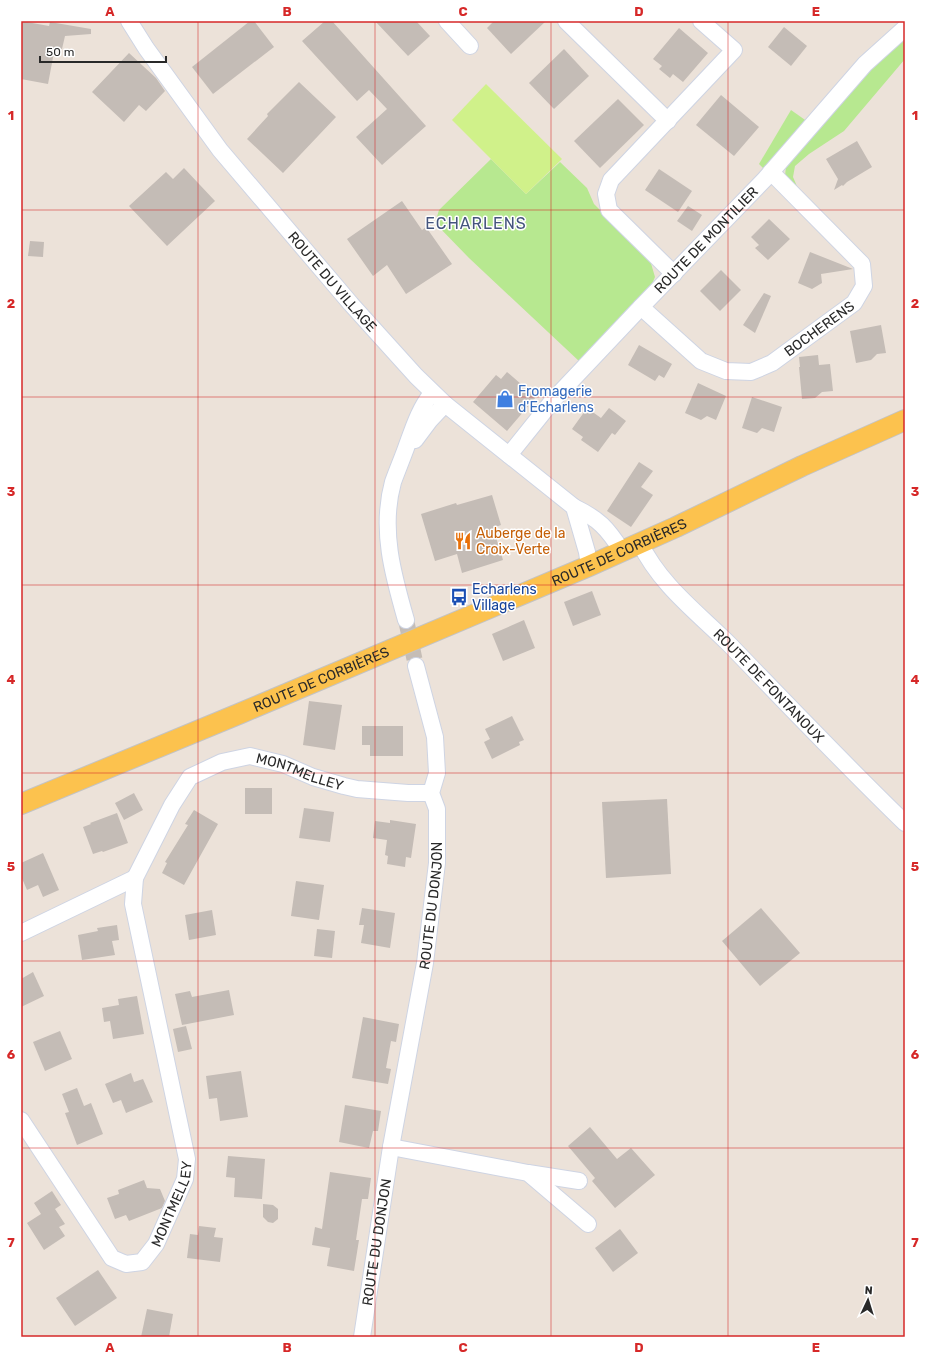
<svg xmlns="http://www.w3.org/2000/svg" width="926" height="1358" font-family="Rubik,sans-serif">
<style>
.grass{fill:#b7e890}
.pitch{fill:#d0f18a}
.building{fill:#c4bcb6}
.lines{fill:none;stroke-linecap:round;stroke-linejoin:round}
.minor-tunnel{stroke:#c5bdb6;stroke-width:16;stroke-dasharray:16 8;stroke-linecap:butt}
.minor-casing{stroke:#ced4e3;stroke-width:18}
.major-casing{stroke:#c3c3c3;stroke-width:22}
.minor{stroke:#fff;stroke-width:16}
.major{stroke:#fcc24e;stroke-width:20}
.grid{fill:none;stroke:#d62828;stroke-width:1;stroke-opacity:0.55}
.labels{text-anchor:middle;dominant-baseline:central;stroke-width:3;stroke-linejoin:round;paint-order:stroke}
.street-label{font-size:14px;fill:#292929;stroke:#fff}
.shop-label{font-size:14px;fill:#366cbe;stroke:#fff;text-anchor:start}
.food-label{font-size:14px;fill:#c56008;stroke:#fff;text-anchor:start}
.transit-label{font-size:14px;fill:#164399;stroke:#fff;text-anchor:start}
.quarter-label{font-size:16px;letter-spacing:1px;fill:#45557d;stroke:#fff}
.neatline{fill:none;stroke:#d62828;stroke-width:1.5}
.grid-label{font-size:13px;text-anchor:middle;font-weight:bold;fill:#d62828}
</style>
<rect width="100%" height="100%" fill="#ece2d9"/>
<g class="grass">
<polygon points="905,33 905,59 844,131 809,154 795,166 793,177 799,191 785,176 786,166 825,116"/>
<polygon points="791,110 808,122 765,170 759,164"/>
<polygon points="491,159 526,194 560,162 587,188 594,204 650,260 655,277 649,291 580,362 469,258 435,223 439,210"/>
</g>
<polygon class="pitch" points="486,84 562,159 526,194 452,120"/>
<g class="building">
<polygon points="21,21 49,26 50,22 91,29 91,34 65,36 62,49 55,47 48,84 21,79"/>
<polygon points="250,21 254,21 274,47 213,94 192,67"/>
<polygon points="325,21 332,21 426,126 382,165 356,137 387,109 369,90 357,101 302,41"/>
<polygon points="375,21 416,21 430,36 408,56"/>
<polygon points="494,21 546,21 511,54 487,28"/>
<polygon points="784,27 807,46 791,66 768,47"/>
<polygon points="679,28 708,53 683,82 673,74 670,78 659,69 662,66 653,59"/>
<polygon points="564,49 589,76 554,109 529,83"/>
<polygon points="129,53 156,78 165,91 146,111 139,105 124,122 92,92"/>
<polygon points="299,82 336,117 283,173 247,139 268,116 267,114"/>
<polygon points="721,95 759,127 734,156 696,125"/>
<polygon points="618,99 644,125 600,168 574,141"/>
<polygon points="857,141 872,167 847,182 843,186 842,185 834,190 838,179 826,159"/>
<polygon points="184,168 215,201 167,246 129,206 166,172 173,179"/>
<polygon points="659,169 692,191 678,212 645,190"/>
<polygon points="402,201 422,230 426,227 452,264 406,294 387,265 373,276 347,239"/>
<polygon points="688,206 702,215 692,231 677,221"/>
<polygon points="769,219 790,239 768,260 755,248 759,245 751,237"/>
<polygon points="30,241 44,242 43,257 28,256"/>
<polygon points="810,252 853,269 821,274 822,283 812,289 798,283"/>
<polygon points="721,270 741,290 720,311 700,291"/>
<polygon points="764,293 771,296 755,333 743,325"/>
<polygon points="881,325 886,353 877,354 871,360 856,363 850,331"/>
<polygon points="639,345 672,364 664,378 659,375 655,381 628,365"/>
<polygon points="818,355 819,365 830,364 833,391 822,392 815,398 802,399 799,367 800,367 799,357"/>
<polygon points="507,372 536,397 507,431 473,402 496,375 501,379"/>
<polygon points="698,383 726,396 716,420 707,416 701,420 685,413"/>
<polygon points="752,397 782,407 774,432 762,428 757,433 742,428"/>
<polygon points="587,408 601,418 609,408 626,421 615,435 612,433 598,452 581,440 583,437 572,429"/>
<polygon points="639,462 653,471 641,487 653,495 631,527 607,511"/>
<polygon points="492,495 501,525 493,528 503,560 462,573 457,554 435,561 421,514 456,503 457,505"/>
<polygon points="592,591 601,615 573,626 564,602"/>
<polygon points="524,620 535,648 503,661 492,634"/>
<polygon points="309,701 342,705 335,750 303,745"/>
<polygon points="512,716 524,740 519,742 520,745 492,759 484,742 490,739 485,729"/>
<polygon points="362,726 403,726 403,756 370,756 370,745 362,745"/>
<rect x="245" y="788" width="27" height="26"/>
<polygon points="134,793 143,810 124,820 115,803"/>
<polygon points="667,799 671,874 606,878 602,802"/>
<polygon points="304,808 334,812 330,842 299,838"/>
<polygon points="194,810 218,824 184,885 162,873 167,863 165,862 188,825 185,824"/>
<polygon points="117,813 128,843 103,852 102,851 93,854 83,827 91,824 90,823"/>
<polygon points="390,820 416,824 411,858 406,857 405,867 387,864 388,856 385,855 387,840 373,838 375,821 390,823"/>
<polygon points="43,853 59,890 43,897 38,885 27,890 21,876 21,863"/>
<polygon points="296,881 324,885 319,920 291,916"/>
<polygon points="362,908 395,913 390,948 361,943 364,925 359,925"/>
<polygon points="761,908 800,953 760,986 722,941"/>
<polygon points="212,910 216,935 189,940 185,915"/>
<polygon points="117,925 119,940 112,941 115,955 82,960 78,935 98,931 97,928"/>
<polygon points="317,929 335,931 332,958 314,956"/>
<polygon points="33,972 44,996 21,1007 21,979"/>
<polygon points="229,990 234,1015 182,1025 175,994 190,991 192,997"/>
<polygon points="137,996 144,1034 113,1039 110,1021 104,1022 102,1008 119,1005 118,999"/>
<polygon points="363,1017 399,1024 396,1042 391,1041 386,1068 391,1069 388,1084 352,1078"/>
<polygon points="186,1026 192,1049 178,1052 173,1029"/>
<polygon points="60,1031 72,1059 45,1071 33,1042"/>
<polygon points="241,1071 248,1117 220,1121 217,1098 209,1099 206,1076"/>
<polygon points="131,1073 134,1082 143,1079 153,1102 126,1113 121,1100 113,1103 105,1084"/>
<polygon points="77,1088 84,1106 91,1103 103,1134 77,1145 65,1113 69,1112 62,1094"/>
<polygon points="345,1105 381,1111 378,1131 373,1131 369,1148 339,1142"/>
<polygon points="590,1127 617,1159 631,1148 655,1175 615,1208 592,1181 595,1178 568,1146"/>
<polygon points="228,1156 265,1159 262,1199 234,1197 235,1178 226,1177"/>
<polygon points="330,1172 371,1178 368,1199 362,1199 356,1240 359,1240 354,1271 327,1266 330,1248 312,1245 315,1227 322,1229"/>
<polygon points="144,1180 147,1188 160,1189 165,1201 162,1208 129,1221 126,1215 115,1219 107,1198 119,1194 118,1190"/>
<polygon points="52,1191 61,1205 55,1209 65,1224 59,1227 65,1236 44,1250 27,1223 41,1214 34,1203"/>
<polygon points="263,1204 273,1205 278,1209 278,1219 273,1223 268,1222 263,1217"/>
<polygon points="199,1226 216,1228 214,1237 223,1238 220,1262 187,1258 190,1234 198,1235"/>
<polygon points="620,1229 638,1253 613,1272 595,1248"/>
<polygon points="98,1270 117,1298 75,1326 56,1298"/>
<polygon points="147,1309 173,1314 169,1337 141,1337"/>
</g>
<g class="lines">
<polyline class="minor-tunnel" points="406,620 416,666"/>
<g class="minor-casing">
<g id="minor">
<path id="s1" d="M 129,21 L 146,48 L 220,150 L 351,304 L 416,376 L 445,404 L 574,507 C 599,519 607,528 622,551"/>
<polyline points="447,21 470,46"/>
<polyline points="566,21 668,121"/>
<polyline points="674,274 609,210 606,194 611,180 734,50 701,21"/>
<path id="s2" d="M 641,307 L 701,361 L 726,371 L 751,372 L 772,363 L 854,303 L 864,286 L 862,264 L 771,172"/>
<polyline points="415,440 430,420 445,404"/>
<path id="s3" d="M 509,455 L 554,399 L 641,307 L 765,179 L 865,64 L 905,28"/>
<polyline points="574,507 587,552 589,566"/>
<path id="s4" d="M 640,543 C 660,585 698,613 730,645 C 788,705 845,765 905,823"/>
<path d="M 406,620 C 393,575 380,529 393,482 C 397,471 402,459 406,448 C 413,429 419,409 432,393"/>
<polyline points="21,933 135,878"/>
<path id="s5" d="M 21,1120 L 112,1258 L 126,1264 L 142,1262 L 156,1244 L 185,1179 L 187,1159 L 133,904 L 135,878 L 172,805 L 190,777 L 222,762 L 250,756 L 283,764 L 313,777 L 344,786 L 357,789 L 408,793 L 431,793"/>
<polyline points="391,1147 528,1173 588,1224"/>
<polyline points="528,1173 579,1181"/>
<path id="s6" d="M 362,1337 L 391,1147 L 425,963 L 437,863 L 437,809 L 431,793 L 437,773 L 435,737 L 416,666"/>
</g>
</g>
<g class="major-casing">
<g id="major">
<path id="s7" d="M 21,804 L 241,713 L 589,566 L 676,527 L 802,466 L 905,420"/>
</g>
</g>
<use href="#minor" class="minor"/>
<use href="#major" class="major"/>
</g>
<path class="grid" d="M 198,21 L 198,1337M 375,21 L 375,1337M 551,21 L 551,1337M 728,21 L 728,1337M 21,210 L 905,210M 21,397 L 905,397M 21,585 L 905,585M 21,773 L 905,773M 21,961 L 905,961M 21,1148 L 905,1148"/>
<defs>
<g id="shop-bare" transform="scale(1.38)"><path d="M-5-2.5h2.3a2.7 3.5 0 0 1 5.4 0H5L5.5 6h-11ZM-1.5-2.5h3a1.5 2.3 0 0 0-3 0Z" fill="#3f7fe0" stroke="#fff" stroke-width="2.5" paint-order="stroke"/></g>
<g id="restaurant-bare" transform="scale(1.38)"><path d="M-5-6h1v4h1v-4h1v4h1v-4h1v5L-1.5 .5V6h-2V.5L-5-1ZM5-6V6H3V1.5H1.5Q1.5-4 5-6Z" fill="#e8710a" stroke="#fff" stroke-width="2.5" paint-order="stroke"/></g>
<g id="bus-bare" transform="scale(1.38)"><path d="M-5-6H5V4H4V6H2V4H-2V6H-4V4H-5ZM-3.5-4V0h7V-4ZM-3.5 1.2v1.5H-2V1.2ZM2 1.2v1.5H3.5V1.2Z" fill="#1a4fb4" stroke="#fff" stroke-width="2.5" paint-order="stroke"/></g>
</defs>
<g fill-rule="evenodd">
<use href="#shop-bare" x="505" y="399"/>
<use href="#restaurant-bare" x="463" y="541"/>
<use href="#bus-bare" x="459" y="597"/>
</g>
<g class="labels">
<g class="street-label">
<text stroke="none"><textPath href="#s3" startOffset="292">ROUTE DE MONTILIER</textPath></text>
<text stroke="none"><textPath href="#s1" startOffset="331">ROUTE DU VILLAGE</textPath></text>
<text stroke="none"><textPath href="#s2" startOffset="214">BOCHERENS</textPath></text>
<text stroke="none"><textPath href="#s7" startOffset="649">ROUTE DE CORBIÈRES</textPath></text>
<text stroke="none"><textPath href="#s7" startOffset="325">ROUTE DE CORBIÈRES</textPath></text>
<text stroke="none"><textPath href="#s4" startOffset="193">ROUTE DE FONTANOUX</textPath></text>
<text stroke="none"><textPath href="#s5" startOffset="829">MONTMELLEY</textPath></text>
<text stroke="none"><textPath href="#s6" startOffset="437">ROUTE DU DONJON</textPath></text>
<text stroke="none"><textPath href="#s5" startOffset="263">MONTMELLEY</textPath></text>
<text stroke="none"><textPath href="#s6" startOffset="96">ROUTE DU DONJON</textPath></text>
</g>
<g class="shop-label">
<text x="518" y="391">Fromagerie<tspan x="518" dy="16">d'Echarlens</tspan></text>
</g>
<g class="food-label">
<text x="476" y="533">Auberge de la<tspan x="476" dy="16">Croix-Verte</tspan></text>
</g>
<g class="transit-label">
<text x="472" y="589">Echarlens<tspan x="472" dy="16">Village</tspan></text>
</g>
<g class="quarter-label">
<text x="476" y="223">ECHARLENS</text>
</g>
</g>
<rect width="926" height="1358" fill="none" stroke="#ffffff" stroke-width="44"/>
<g transform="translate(868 1300) rotate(4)" stroke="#ffffff" stroke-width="3" paint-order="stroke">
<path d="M0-3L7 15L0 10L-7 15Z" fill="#292929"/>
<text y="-6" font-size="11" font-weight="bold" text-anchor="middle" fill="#292929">N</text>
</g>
<path d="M40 56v6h126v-6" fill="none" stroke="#292929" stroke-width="2"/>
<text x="46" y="56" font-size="12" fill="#292929" stroke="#ffffff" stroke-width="3" paint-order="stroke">50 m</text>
<rect x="22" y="22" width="882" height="1314" class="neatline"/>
<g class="grid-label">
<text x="110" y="16">A</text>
<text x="287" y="16">B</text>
<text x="463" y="16">C</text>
<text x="639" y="16">D</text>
<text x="816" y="16">E</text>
<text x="11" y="120">1</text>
<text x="915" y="120">1</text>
<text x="11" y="308">2</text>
<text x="915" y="308">2</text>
<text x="11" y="496">3</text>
<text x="915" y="496">3</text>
<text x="11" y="684">4</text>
<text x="915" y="684">4</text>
<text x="11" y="871">5</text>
<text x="915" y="871">5</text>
<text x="11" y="1059">6</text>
<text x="915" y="1059">6</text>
<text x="11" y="1247">7</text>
<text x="915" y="1247">7</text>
<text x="110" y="1352">A</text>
<text x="287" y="1352">B</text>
<text x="463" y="1352">C</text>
<text x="639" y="1352">D</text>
<text x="816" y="1352">E</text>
</g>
</svg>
